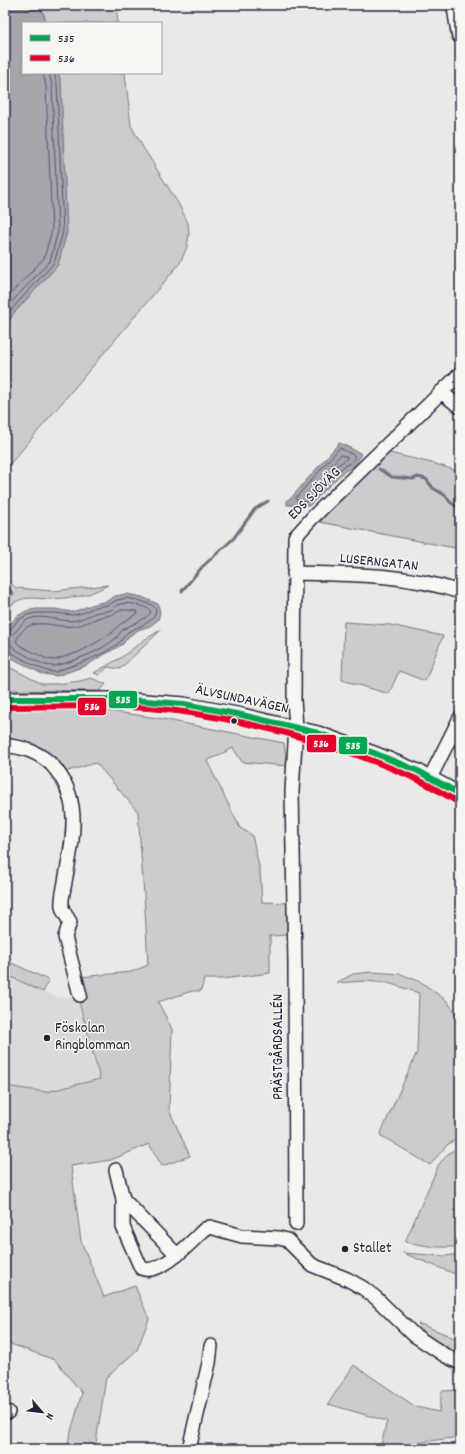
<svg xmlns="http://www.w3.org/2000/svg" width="465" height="1454" font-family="Dekko,sans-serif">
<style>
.built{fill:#dadada}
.green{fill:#ccccce;stroke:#777784}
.water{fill:#a5a5ac;stroke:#71717f}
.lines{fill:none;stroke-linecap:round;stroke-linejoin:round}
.shore{stroke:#565668;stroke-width:1}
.stream{stroke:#71717f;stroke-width:3}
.minor-casing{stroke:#22223b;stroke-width:16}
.major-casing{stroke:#22223b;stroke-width:19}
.minor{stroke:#f6f6f2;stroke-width:13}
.major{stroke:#f6f6f2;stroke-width:16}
.bus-1-casing{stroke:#f6f6f2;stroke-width:9}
.bus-2-casing{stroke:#f6f6f2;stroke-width:9}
.bus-1{stroke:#00a651;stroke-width:6}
.bus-2{stroke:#e4002b;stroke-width:6}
.bus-dot{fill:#22223b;stroke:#f6f6f2;stroke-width:1.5}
.labels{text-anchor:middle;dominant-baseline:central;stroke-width:3;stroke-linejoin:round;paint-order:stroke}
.street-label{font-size:15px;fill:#22223b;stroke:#f6f6f2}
.poi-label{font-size:15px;fill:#22223b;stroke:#f6f6f2;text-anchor:start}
.line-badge{stroke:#f6f6f2;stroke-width:1.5}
.badge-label{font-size:11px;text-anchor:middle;font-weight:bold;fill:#fff}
</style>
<rect width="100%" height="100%" fill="#e9e9e7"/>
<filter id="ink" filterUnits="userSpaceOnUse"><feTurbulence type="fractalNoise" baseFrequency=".025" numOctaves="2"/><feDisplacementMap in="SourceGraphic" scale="8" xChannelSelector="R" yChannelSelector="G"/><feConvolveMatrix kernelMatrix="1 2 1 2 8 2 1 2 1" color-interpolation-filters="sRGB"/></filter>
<g filter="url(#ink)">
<polygon class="built" points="5,974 43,992 58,997 78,998 100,1079 46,1092 5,1086"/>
<g class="green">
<polygon points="40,5 116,5 118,23 46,23 45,18"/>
<polygon points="58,73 125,73 131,126 144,149 178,203 188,223 189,234 187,247 180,263 5,470 5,329 13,314 58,265 61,83"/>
<polygon points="381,451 436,464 460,472 460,549 320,522"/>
<path d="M 5,577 L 16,588 L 53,591 L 108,585 C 97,591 86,596 73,597 C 65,598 56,599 48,599 C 28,598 20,595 5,611 Z"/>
<polygon points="344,622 390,625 443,636 425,681 399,671 389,694 342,680"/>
<polygon points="162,629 120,669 108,667 99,675 94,673 122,657 144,640"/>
<polygon points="5,665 42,684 57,684 80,681 91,678 106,684 100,691 5,690"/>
<polygon points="5,709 95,709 157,718 284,743 287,766 242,762 233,748 207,761 240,828 252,835 260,871 262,902 287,903 287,935 270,936 270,973 222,979 204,979 201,991 192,991 158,1002 172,1029 169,1110 190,1156 162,1166 149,1144 111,1160 71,1166 81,1241 104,1297 135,1286 149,1319 137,1350 106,1378 95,1449 66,1449 82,1393 55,1360 5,1342 5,1086 46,1092 100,1079 78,998 81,977 131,972 148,965 145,910 138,812 96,763 64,772 5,742"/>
<polygon points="5,960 49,980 43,992 5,974"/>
<polygon points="372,972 401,974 421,982 447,1001 460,1019 460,1137 447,1145 430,1165 380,1135 417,1052 419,993 388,983 364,981 336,983 353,974"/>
<polygon points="460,1146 460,1247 435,1247 405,1242 439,1164 449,1153"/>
<polygon points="403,1253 445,1256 460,1254 460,1276"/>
<polygon points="418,1323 457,1339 460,1333 460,1354 440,1343 424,1334"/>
<polygon points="354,1365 416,1407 439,1412 442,1391 460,1390 460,1437 429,1441 405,1446 400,1449 380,1449 387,1421 328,1404"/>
</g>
<g class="water">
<polygon points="5,5 40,5 45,18 46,23 23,23 23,73 58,73 61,83 67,232 58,265 13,314 5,329"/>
<polygon points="339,443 342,444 360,453 361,456 353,467 345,471 337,478 309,506 287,505 287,500 291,498"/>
<polygon points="127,594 142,597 158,604 160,612 158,620 150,626 138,630 128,637 123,644 85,666 57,676 42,674 8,656 5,650 5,631 16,617 26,611 36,609 55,609 72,612 81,609 94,604 107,601 115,596"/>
</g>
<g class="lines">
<g class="shore">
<polyline points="5,300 44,258 52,230 46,86 43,73"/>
<polyline points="5,309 50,261 58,231 52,85 49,73"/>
<polyline points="5,320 10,311 54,263 63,232 57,84 54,73"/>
<path d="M 340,448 L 355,456 C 353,463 347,464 342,468 C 329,478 320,491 308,502 L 297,501 L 296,498 Z"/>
<polygon points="341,455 347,457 347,459 333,468 332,465"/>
<path d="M 121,610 L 127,610 L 137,611 L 138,613 L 119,625 L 112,633 L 94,644 L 79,652 L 55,660 L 47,659 L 19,645 L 16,641 C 29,612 52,629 74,626 C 83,625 90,621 98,618 C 107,615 112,616 121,610 Z"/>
<path d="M 5,632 L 9,631 L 18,620 L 27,615 L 36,613 L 55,613 L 73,615 L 83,613 L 95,607 L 108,605 L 117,600 L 127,598 L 141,601 L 152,605 L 156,609 C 156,623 138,626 128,632 C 124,635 123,639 120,642 C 106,654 82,663 65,668 C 62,669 59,671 56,672 C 44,673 23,659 12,653 L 8,650 L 5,649"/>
<path d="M 5,637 C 16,637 19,623 29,619 C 43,614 58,621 72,621 C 81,620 88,616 95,613 C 100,611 106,612 111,610 C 113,608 116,606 118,605 C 127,601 144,605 151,611 C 149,619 131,624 124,629 C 120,631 119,635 116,638 C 101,651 81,658 63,664 C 60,664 57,666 54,666 C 43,667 26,655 15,649 L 11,645 L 5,644"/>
</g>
<g class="stream">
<polyline points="379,469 392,477 413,479 418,477 426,479 433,488 446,496 450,502 460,509"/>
<polyline points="5,585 13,594"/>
<polyline points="182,591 202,567 233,539 255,509 268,501"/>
</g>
<g class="minor-casing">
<g id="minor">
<polyline points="441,392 460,407"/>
<path d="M 294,573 C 350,574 407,574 460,592"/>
<polyline points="5,699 120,699 184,704 242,715 318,733 374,753 418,771 460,794"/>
<path d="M 5,746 C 22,746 40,753 52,765 C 84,800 72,841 65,882 C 64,889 61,899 62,906 C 62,911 68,918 70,922 L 65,937 L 80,995"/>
<polyline points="430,778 460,718"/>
<path d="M 116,1170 L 123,1199 L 123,1227 L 141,1268 C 160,1277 192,1241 205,1229 L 210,1227 L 242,1236 L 279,1238 L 287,1240 L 312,1265 L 347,1279 L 363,1288 L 376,1298 L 414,1335 L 446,1356 L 460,1363"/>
<polyline points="123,1199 177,1255"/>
<polyline points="296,1224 295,965 292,791 296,727 294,700 295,537 313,517 460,374"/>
<polyline points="5,1411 8,1412"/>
<polyline points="189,1449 209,1363 211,1346"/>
</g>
</g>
<g class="major-casing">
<polyline id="major" points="455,5 460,35"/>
</g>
<use href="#minor" class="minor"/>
<use href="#major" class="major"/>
<g class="bus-1-casing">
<polyline id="bus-1" points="5,699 120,699 184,704 242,715 318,733 374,753 418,771 460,794"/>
</g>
<g class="bus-2-casing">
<path id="bus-2" d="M 5,707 C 63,707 126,703 184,712 C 262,724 341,745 414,778 C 428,784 442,793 456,801"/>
</g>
<use href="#bus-1" class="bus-1"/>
<use href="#bus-2" class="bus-2"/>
</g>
</g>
<g class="bus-dot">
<circle cx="234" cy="721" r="3.5"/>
<circle cx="47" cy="1038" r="4"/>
<circle cx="345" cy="1249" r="4"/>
</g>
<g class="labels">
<g class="street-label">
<text transform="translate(315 494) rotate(-45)">EDS SJÖVÄG</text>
<text transform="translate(379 563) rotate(6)">LUSERNGATAN</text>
<text transform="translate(242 700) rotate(12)">ÄLVSUNDAVÄGEN</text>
<text transform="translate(279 1047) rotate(-90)">PRÄSTGÅRDSALLÉN</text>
</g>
<g class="poi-label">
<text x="55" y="1029">Föskolan<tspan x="55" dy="17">Ringblomman</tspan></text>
<text x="353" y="1249">Stallet</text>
</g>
</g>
<g class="line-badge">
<rect x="108" y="690" width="30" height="19" rx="4" fill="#00a651"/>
<rect x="77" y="697" width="30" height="19" rx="4" fill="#e4002b"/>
<rect x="306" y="734" width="31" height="19" rx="4" fill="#e4002b"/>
<rect x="338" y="736" width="30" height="19" rx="4" fill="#00a651"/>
</g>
<g class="badge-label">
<text x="123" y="703">535</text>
<text x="92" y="710">536</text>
<text x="321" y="747">536</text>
<text x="353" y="749">535</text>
</g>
<rect width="465" height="1454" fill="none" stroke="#f6f6f2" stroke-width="20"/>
<rect x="10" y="10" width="445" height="1434" fill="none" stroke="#22223b" stroke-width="1.5" filter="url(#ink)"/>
<rect x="22" y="22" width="140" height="52" fill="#f6f6f2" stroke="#a1a1a9"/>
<rect x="30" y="35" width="20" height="6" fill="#00a651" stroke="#a1a1a9"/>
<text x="58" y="42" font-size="12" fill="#22223b">535</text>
<rect x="30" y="55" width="20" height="6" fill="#e4002b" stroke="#a1a1a9"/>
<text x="58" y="62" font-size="12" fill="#22223b">536</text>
<g transform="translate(42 1412) rotate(118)" stroke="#f6f6f2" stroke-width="3" paint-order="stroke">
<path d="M0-3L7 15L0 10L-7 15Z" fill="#22223b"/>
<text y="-6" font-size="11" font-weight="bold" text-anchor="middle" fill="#22223b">N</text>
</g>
</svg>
